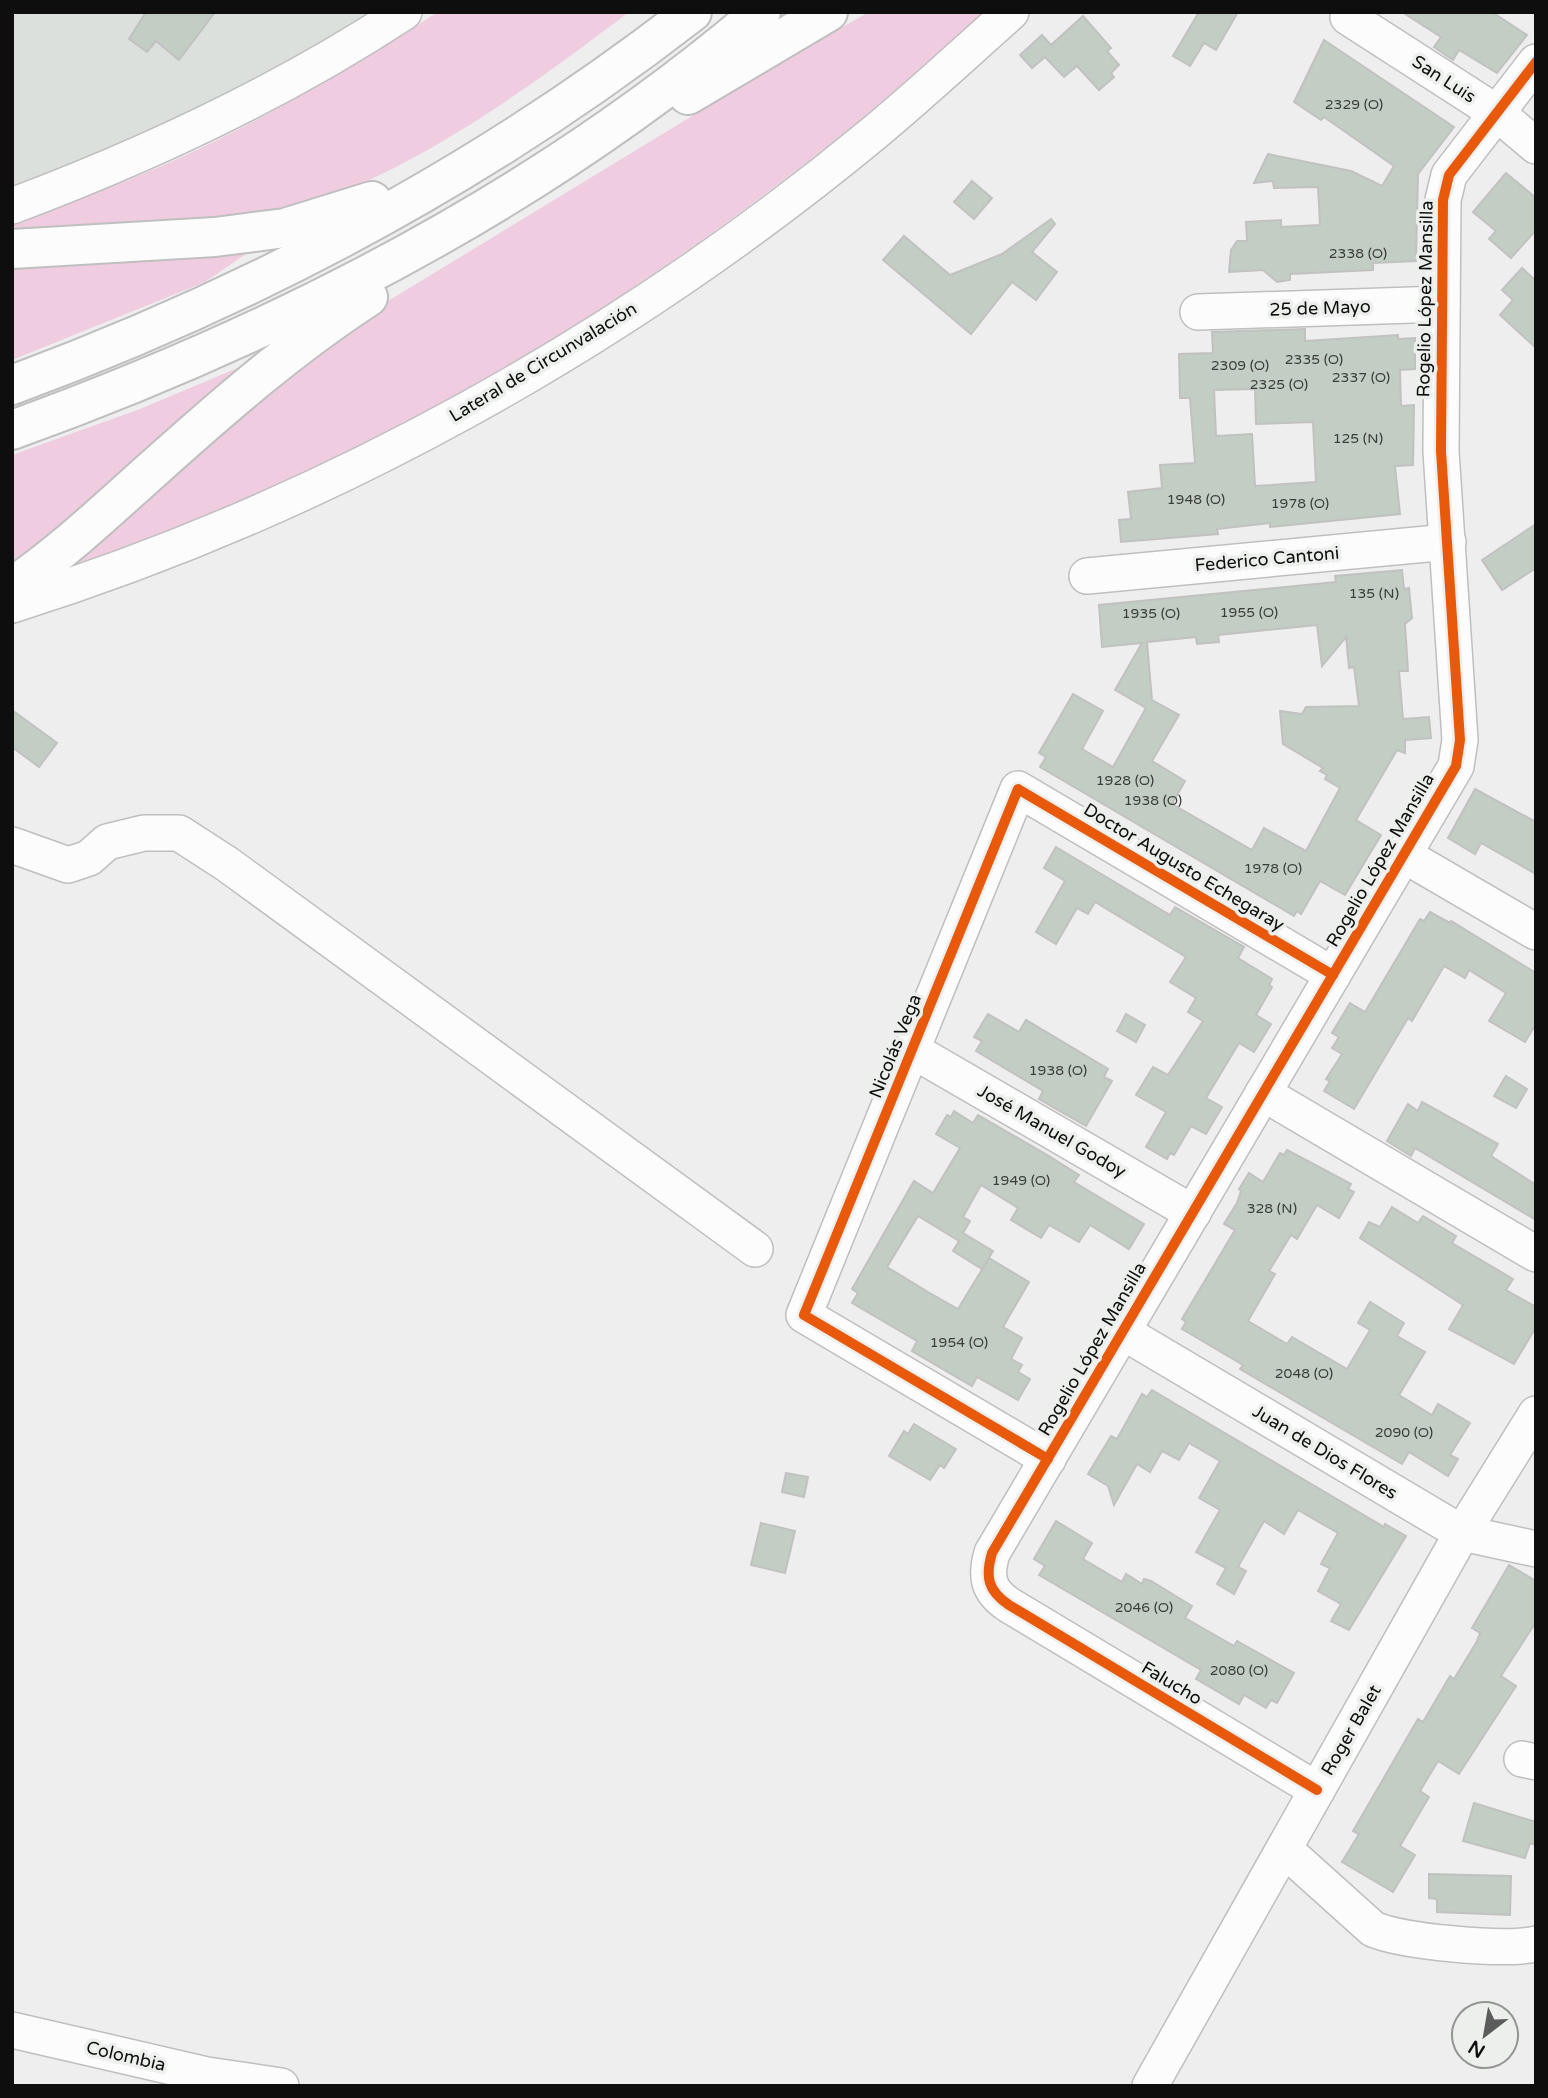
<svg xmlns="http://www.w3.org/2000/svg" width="1548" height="2098" font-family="'Varela Round',sans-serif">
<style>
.built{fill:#dce0dc}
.green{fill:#efccdf}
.building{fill:#c2cdc3;stroke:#c1c1c1;stroke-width:2;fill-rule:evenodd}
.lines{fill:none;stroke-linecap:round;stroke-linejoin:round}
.minor-casing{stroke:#bfbfbf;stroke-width:38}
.highway-casing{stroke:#bfbfbf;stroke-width:42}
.minor{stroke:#fcfcfc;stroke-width:35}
.highway{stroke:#fcfcfc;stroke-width:38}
.cycleway-casing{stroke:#edefed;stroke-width:15}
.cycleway{stroke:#e8590c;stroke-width:10}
.labels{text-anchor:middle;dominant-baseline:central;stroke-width:7;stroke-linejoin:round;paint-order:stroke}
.number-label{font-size:14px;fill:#3a3e3a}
.street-label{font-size:18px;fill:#0d0e0d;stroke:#edefed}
</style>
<rect width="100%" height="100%" fill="#eee"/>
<polygon class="built" points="12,12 375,12 271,74 146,136 12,192"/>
<g class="green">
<path d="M 438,12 L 629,12 C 537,82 399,184 286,209 C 250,218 213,219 176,221 C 121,225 67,229 12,233 L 12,221 C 54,206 97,193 138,176 C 243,133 343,73 438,12 Z"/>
<path d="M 869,12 L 987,12 C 780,196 564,350 313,469 C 226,510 135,544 45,579 L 188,458 L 370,312 L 766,71 Z"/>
<polygon points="262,243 205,282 12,360 12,258"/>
<polygon points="273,353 12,576 12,455 140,409"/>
</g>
<g class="building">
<polygon points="146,12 215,12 179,60 156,41 147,52 129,39"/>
<polygon points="1199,12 1238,12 1216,50 1204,43 1190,66 1173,56"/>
<polygon points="1402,12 1492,12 1527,35 1497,73 1459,50 1453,60 1434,47 1441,37"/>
<polygon points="1083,16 1111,48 1107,51 1119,65 1111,73 1114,77 1099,90 1077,66 1064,77 1045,57 1032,68 1020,55 1042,35 1051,45"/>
<polygon points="1324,40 1454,127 1418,174 1416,261 1373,263 1373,270 1290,274 1290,280 1277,282 1263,270 1229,272 1231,250 1237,241 1247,241 1246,222 1281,220 1281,227 1320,225 1318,187 1274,188 1273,181 1254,183 1268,154 1351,171 1382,186 1394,166 1324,117 1321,120 1294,102"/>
<polygon points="1506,173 1536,198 1536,230 1511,258 1489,239 1496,231 1473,212"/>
<polygon points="972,181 992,198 974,219 954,202"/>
<polygon points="1051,219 1055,224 1032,252 1057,272 1036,300 1012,282 971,334 883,260 904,236 950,275 1002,254"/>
<polygon points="1522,268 1536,281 1536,348 1500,315 1513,300 1502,290"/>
<path d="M 1305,329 L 1305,341 L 1398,335 L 1398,339 L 1415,338 L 1415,369 L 1400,370 L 1401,406 L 1414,405 L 1413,465 L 1395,466 L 1400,514 L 1270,527 L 1270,523 L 1217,529 L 1218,534 L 1121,542 L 1119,520 L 1131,519 L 1128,492 L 1162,488 L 1160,465 L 1195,463 L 1190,398 L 1180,398 L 1179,354 L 1213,353 L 1212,332 ZM 1255,389 L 1256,424 L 1313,422 L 1316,482 L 1255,486 L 1252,434 L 1216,436 L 1214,390 Z"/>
<polygon points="1536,524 1536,568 1502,590 1482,560"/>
<path d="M 1402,570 L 1404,589 L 1409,588 L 1412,618 L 1405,624 L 1408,671 L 1399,671 L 1403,719 L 1429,717 L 1431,738 L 1405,740 L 1405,753 L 1397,750 L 1356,820 L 1381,835 L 1345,895 L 1320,881 L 1301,914 L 1297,911 L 1294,916 L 1040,767 L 1046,757 L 1039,753 L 1073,694 L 1103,711 L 1082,749 L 1113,767 L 1146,708 L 1115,690 L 1142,643 L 1102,647 L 1099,605 L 1336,582 L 1335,576 ZM 1317,625 L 1322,666 L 1346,637 L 1349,668 L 1354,667 L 1359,706 L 1306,707 L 1302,714 L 1280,711 L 1283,744 L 1323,768 L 1320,771 L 1327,775 L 1325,779 L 1340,788 L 1306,851 L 1264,828 L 1252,850 L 1172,804 L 1185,781 L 1152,761 L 1179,715 L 1152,700 L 1147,642 L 1196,637 L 1197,644 L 1219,642 L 1218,635 Z"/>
<polygon points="12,710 57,743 39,767 12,747"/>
<polygon points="1475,789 1536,822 1536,874 1481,843 1475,854 1448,838"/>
<polygon points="1056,847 1170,915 1175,907 1244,947 1238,958 1272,979 1269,985 1272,987 1256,1015 1271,1024 1254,1052 1239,1043 1206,1098 1222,1107 1206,1134 1191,1126 1174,1155 1170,1153 1167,1159 1146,1147 1166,1112 1136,1095 1153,1067 1168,1075 1203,1021 1188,1012 1196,998 1170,982 1186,957 1095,902 1088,914 1077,908 1056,944 1036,932 1065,881 1044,868"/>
<polygon points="1430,912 1450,923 1451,921 1536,973 1536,1024 1525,1042 1489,1021 1506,993 1469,970 1465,978 1444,966 1412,1021 1408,1018 1354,1109 1324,1091 1330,1081 1326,1079 1342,1054 1332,1048 1339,1037 1332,1033 1350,1003 1365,1012 1420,919 1424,921"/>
<polygon points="988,1014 1019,1032 1026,1020 1108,1069 1104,1077 1112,1081 1086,1126 1039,1099 1043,1091 976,1051 982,1041 974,1037"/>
<polygon points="1126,1014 1145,1025 1136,1042 1117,1031"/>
<polygon points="1506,1076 1527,1089 1516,1108 1494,1096"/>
<polygon points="1422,1102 1498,1144 1491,1156 1536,1185 1536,1220 1415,1148 1411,1156 1387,1141 1408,1104 1418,1111"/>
<polygon points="954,1111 973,1123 978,1115 1049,1156 1079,1175 1074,1182 1144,1224 1129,1249 1090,1225 1079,1242 1049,1225 1041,1238 1011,1220 1018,1208 981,1185 963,1217 970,1221 963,1233 993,1251 982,1269 953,1251 959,1241 918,1216 887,1267 928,1292 958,1309 989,1258 1029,1282 1003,1327 1022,1338 1011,1359 1022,1365 1018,1372 1030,1379 1018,1400 977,1377 972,1386 912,1351 917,1341 852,1303 858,1293 852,1289 914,1181 933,1193 960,1148 936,1134 947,1115 951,1117"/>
<polygon points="1287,1150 1351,1184 1348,1189 1354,1192 1339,1218 1317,1205 1297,1239 1291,1235 1269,1271 1275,1274 1248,1321 1287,1344 1292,1337 1347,1369 1370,1330 1358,1323 1370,1302 1404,1323 1397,1336 1425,1352 1399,1395 1432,1415 1438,1404 1470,1423 1450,1455 1458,1459 1448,1476 1409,1452 1402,1464 1240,1369 1243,1365 1182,1329 1186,1322 1182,1319 1235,1230 1224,1224 1237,1203 1241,1191 1239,1189 1249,1173 1263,1182 1280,1153 1284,1155"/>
<polygon points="1392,1207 1418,1223 1423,1216 1456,1236 1452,1243 1513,1279 1506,1290 1536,1307 1536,1327 1514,1364 1449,1329 1463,1305 1360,1238 1369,1222 1380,1227"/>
<polygon points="1152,1390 1384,1527 1385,1524 1406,1536 1349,1630 1331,1621 1341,1604 1318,1591 1330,1568 1321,1564 1338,1533 1298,1510 1284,1534 1264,1521 1238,1567 1246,1571 1234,1594 1217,1584 1226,1568 1196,1552 1220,1510 1199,1498 1220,1461 1189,1443 1179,1460 1162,1451 1150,1472 1137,1464 1114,1505 1108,1486 1088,1474 1111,1436 1117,1439 1142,1394 1147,1397"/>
<polygon points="914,1424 956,1449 944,1468 940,1465 930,1480 889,1456 904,1431 908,1434"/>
<polygon points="786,1473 808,1477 804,1497 782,1492"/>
<polygon points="1056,1521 1092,1543 1083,1559 1122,1582 1126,1574 1142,1584 1144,1579 1151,1581 1192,1606 1185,1618 1234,1646 1237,1641 1294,1673 1277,1703 1271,1700 1266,1708 1244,1695 1239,1704 1196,1679 1201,1670 1039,1575 1045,1566 1034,1559"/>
<polygon points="761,1523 795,1531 785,1573 751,1565"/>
<polygon points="1509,1565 1536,1581 1536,1622 1501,1676 1516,1686 1459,1774 1438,1761 1420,1791 1429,1797 1400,1846 1415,1855 1393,1892 1342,1862 1359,1834 1353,1831 1418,1719 1423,1722 1450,1676 1454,1679 1476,1643 1480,1633 1472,1628"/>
<polygon points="1474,1803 1536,1822 1536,1845 1530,1843 1525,1858 1463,1841"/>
<polygon points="1429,1874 1511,1876 1510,1915 1437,1912 1437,1899 1429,1898"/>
</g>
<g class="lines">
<g class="minor-casing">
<g id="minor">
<polyline points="1348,17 1497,113 1536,146"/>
<path d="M 12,206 C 148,155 282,92 404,12"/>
<polyline points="1198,312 1442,304"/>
<polyline points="1087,576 1448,542"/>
<path d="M 12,605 C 325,507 621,342 874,133 C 921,94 965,53 1011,12"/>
<polyline points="12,845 68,865 89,858 107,842 144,833 179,833 227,864 755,1249"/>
<polyline points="1404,855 1536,932"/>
<polyline points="912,1050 1193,1213"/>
<polyline points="1263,1093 1536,1254"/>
<polyline points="1123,1332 1462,1533 1536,1549"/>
<polyline points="1048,1459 804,1315 1018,789 1333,975"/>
<polyline points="1522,1759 1536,1762"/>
<path d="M 1317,1790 L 1009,1605 C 988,1591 985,1577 992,1553 L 1456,766 L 1460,740 L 1441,451 L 1443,200 L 1449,175 L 1536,62"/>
<path d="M 1284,1849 L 1373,1929 C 1403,1942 1504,1951 1536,1944"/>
<polyline points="12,2030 207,2075 281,2086"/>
<polyline points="1150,2086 1462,1533 1536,1414"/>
</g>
</g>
<g class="highway-casing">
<g id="highway">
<polyline points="688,95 828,12"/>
<polyline points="12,249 215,237 285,228 372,201"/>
<path d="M 12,385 C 258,294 485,173 692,12"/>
<path d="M 12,430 C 280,333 543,198 761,12"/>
<path d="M 12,587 C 63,552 106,511 152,470 C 220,409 291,347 368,297"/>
</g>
</g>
<use href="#minor" class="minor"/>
<use href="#highway" class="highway"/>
<g class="cycleway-casing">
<g id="cycleway">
<polyline points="1048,1459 804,1315 1018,789 1333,975"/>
<path d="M 1317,1790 L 1009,1605 C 988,1591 985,1577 992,1553 L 1456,766 L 1460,740 L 1441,451 L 1443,200 L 1449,175 L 1536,62"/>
</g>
</g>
<use href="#cycleway" class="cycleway"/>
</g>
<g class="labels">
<g class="number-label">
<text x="1354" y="104">2329 (O)</text>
<text x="1358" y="253">2338 (O)</text>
<text x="1314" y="359">2335 (O)</text>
<text x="1240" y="365">2309 (O)</text>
<text x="1361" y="377">2337 (O)</text>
<text x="1279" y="384">2325 (O)</text>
<text x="1358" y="438">125 (N)</text>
<text x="1196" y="499">1948 (O)</text>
<text x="1300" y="503">1978 (O)</text>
<text x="1374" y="593">135 (N)</text>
<text x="1249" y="612">1955 (O)</text>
<text x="1151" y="613">1935 (O)</text>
<text x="1125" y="780">1928 (O)</text>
<text x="1153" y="800">1938 (O)</text>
<text x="1273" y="868">1978 (O)</text>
<text x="1058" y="1070">1938 (O)</text>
<text x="1021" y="1180">1949 (O)</text>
<text x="1272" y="1208">328 (N)</text>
<text x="959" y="1342">1954 (O)</text>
<text x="1304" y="1373">2048 (O)</text>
<text x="1404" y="1432">2090 (O)</text>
<text x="1144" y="1607">2046 (O)</text>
<text x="1239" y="1670">2080 (O)</text>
</g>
<g class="street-label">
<text transform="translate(1444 79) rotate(33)">San Luis</text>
<text transform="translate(1425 299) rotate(-89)">Rogelio López Mansilla</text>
<text transform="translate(1320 308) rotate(-2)">25 de Mayo</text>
<text transform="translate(543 362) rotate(-31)">Lateral de Circunvalación</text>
<text transform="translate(1267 559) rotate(-5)">Federico Cantoni</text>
<text transform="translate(1380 860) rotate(-60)">Rogelio López Mansilla</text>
<text transform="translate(1184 867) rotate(31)">Doctor Augusto Echegaray</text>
<text transform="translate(895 1046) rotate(-68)">Nicolás Vega</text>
<text transform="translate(1052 1131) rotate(30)">José Manuel Godoy</text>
<text transform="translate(1092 1349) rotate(-60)">Rogelio López Mansilla</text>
<text transform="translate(1325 1452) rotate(31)">Juan de Dios Flores</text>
<text transform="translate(1172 1683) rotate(31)">Falucho</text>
<text transform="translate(1351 1730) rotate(-60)">Roger Balet</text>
<text transform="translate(126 2056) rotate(13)">Colombia</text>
</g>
</g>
<rect width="1548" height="2098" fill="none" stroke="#0d0e0d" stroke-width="28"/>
<g transform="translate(1485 2035) rotate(211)"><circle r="33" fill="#edefed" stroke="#939593" stroke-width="2"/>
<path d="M0-5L12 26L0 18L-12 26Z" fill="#5c5c5c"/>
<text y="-10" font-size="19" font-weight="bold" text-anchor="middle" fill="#0d0e0d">N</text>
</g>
</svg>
